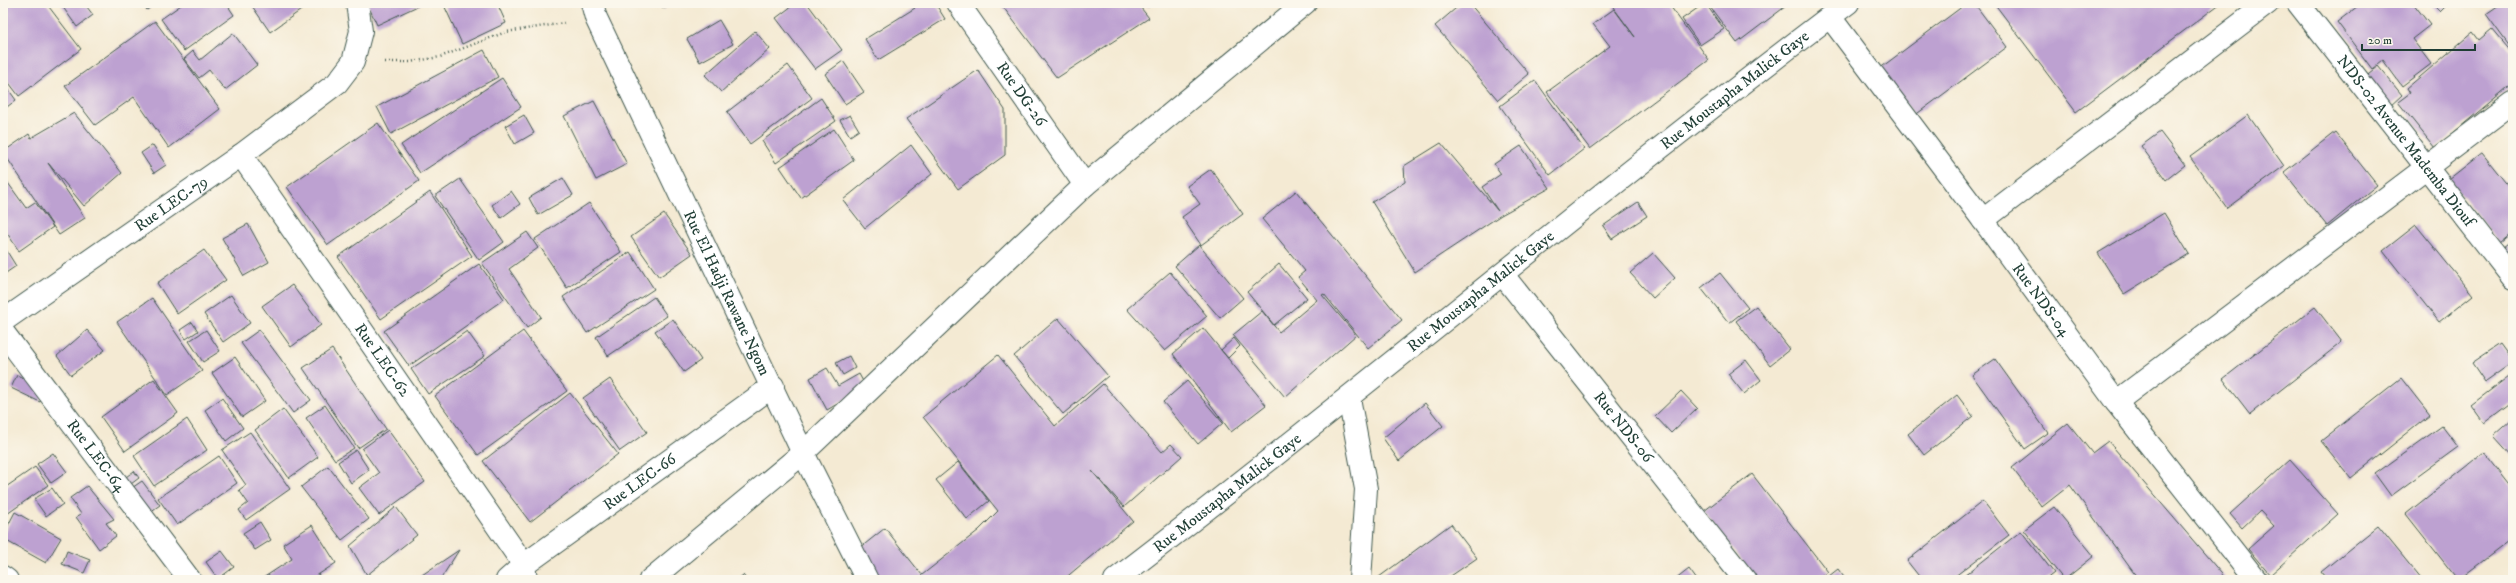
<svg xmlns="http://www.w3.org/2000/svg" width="2516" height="583" font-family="'IM FELL DW Pica',serif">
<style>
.building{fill:#bda1d1}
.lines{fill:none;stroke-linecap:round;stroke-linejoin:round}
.minor-casing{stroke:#3f574c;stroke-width:24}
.path{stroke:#3f574c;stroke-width:2.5;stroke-dasharray:1 3;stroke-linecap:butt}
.minor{stroke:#fff;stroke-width:22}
.labels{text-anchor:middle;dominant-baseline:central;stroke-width:3;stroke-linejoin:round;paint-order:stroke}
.street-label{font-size:16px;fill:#1f3d34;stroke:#fbf7ec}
</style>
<rect width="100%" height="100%" fill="#fbf7ec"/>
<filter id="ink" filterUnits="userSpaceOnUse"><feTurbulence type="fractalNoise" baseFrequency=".025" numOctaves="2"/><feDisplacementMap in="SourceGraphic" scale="8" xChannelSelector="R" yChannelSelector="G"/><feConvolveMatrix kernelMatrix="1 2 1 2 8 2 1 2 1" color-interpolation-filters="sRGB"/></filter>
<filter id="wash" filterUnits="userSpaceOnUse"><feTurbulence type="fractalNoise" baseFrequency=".012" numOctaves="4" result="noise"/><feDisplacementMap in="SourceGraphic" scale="16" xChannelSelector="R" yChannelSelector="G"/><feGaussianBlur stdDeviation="0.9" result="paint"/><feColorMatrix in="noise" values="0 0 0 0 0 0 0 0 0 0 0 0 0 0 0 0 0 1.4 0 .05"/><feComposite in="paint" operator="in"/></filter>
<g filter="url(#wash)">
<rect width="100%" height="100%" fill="#f4ead3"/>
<g id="blocks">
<g class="building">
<polygon points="3,3 46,3 81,49 19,96 3,75"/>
<polygon points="60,3 84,3 93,15 77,27"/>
<polygon points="142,3 156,3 147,10"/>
<polygon points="184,3 226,3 234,15 184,51 161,19"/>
<polygon points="250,3 311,3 270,32"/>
<polygon points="367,3 424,3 377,25"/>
<polygon points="443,3 497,3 506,23 462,44"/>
<polygon points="659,3 672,3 664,9"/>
<polygon points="796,3 807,3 842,50 815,69 776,18"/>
<polygon points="912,3 935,3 945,19 878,60 865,39 915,8"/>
<polygon points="1000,3 1137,3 1149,18 1057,78"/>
<polygon points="1145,3 1154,3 1148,7"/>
<polygon points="1462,3 1469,3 1529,74 1498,100 1435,26"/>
<polygon points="1521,3 1531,3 1525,8"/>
<polygon points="1562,3 1570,3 1565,7"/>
<polygon points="1619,3 1668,3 1709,60 1590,149 1547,92 1610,46 1593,24 1614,9 1635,37 1613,7"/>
<polygon points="1705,3 1724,29 1700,45 1682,19"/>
<polygon points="1715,3 1790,3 1737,43 1710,7"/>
<polygon points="1967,3 1974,3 2007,47 1914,116 1879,69"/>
<polygon points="1994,3 2221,3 2076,112"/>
<polygon points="2362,3 2413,3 2430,25 2412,39 2431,64 2402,86 2383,60 2372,69 2337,22"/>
<polygon points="2435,3 2449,3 2440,12 2433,5"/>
<polygon points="2502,3 2513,3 2513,51 2486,14"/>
<polygon points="719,20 733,44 700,62 687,39"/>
<polygon points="155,21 220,109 169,148 134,97 95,125 65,86"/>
<polygon points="2492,29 2513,54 2513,83 2435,148 2398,102 2410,93 2407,88 2473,32 2479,40"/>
<polygon points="755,31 770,49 721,92 705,75"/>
<polygon points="233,33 257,65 225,90 209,70 199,78 184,59 193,51 200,60"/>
<polygon points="484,50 498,77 391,134 377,107"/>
<polygon points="843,61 864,92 845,104 825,74"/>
<polygon points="788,65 812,98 750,144 727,112"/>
<polygon points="2378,66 2402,95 2389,107 2364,77"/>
<polygon points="978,70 1005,110 1005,155 958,189 906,119"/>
<polygon points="502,78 521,107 420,173 401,145"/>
<polygon points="1535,80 1584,149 1550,175 1500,106"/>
<polygon points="3,82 16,100 3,110"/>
<polygon points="821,98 836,121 776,163 762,141"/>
<polygon points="594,101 627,164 596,180 564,116"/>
<polygon points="74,113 122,173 84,206 48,163 85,218 59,235 3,152 29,134 31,138"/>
<polygon points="524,115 534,133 515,144 505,126"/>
<polygon points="850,115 859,130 850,136 840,120"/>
<polygon points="2248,115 2284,166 2227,208 2190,157"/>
<polygon points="378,123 419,181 328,245 287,187"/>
<polygon points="834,129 854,160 801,198 780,167"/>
<polygon points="2160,132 2185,165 2166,180 2141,146"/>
<polygon points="2335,132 2377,185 2327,226 2284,172"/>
<polygon points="1441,143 1498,211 1482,187 1501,174 1494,164 1521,146 1550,188 1501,215 1415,272 1372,202 1405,182 1404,166"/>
<polygon points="153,145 166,165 154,173 141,153"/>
<polygon points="911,145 932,174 865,228 843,200"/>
<polygon points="2482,153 2513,192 2513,233 2500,244 2449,179"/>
<polygon points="1211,169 1243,214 1201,245 1182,217 1200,204 1187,186"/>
<polygon points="3,176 26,208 35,202 53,227 19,251 3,227"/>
<polygon points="563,178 573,195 538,215 529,198"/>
<polygon points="460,179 504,242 479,260 435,196"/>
<polygon points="511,191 520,204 501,218 492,205"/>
<polygon points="1296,191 1402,320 1368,348 1324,294 1322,295 1356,335 1285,397 1233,335 1262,311 1279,332 1317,300 1298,277 1305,271 1262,219"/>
<polygon points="430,192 472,256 381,319 338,257"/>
<polygon points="1638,202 1647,216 1612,239 1603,226"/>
<polygon points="589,203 621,252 567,288 535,239"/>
<polygon points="2164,213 2189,254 2124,294 2098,253"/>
<polygon points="664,214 692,254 659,277 631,237"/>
<polygon points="248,224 269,262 244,276 222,238"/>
<polygon points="2416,225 2473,295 2439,322 2383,251"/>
<polygon points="527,232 538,248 509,269 541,317 527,328 482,263"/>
<polygon points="2513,241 2513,269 2499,252"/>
<polygon points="3,245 16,266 3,275"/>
<polygon points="1199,245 1243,298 1220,318 1175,266"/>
<polygon points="204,250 226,280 177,314 157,283"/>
<polygon points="630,252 654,289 587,333 563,297"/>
<polygon points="1653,253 1675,278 1653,298 1630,273"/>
<polygon points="479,264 504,299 409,366 384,331"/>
<polygon points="1279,264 1307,298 1274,325 1247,292"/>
<polygon points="1170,272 1207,316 1165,351 1127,309"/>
<polygon points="1720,273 1748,308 1729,323 1701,288"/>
<polygon points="292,285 321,325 291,347 262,306"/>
<polygon points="231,295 250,323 223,342 204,314"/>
<polygon points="654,297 667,316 608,356 596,337"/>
<polygon points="152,298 202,371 167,395 117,322"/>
<polygon points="1756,306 1790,349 1770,365 1736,321"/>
<polygon points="2315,307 2342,342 2250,414 2223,379"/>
<polygon points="1058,318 1108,376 1063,414 1014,356"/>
<polygon points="673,319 701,360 684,372 655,331"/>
<polygon points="192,322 198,331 186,339 180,330"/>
<polygon points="1203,328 1266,405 1231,432 1173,354"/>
<polygon points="87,330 105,350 71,375 57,356"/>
<polygon points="206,330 220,351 203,362 189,341"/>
<polygon points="259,330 311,400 293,413 241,343"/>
<polygon points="467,331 485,356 428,394 411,369"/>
<polygon points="523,331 567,391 478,455 435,396"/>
<polygon points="1234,338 1240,346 1228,358 1221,350"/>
<polygon points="2500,344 2513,362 2485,382 2472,363"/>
<polygon points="332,349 386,429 358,448 303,368"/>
<polygon points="998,355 1055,426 1103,384 1162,452 1171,444 1182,456 1124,507 1092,471 1133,521 1063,580 877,580 855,552 885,528 922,575 979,530 998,511 923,417"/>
<polygon points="849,356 855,368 843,375 836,363"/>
<polygon points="235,357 265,401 242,417 212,373"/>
<polygon points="1995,359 2048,433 2025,449 1972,375"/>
<polygon points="1746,360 1761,380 1744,394 1728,374"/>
<polygon points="827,368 838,386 859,374 866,387 827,410 810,378"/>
<polygon points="2513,373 2513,401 2484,423 2471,405"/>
<polygon points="17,375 46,390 40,402 11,388"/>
<polygon points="2401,378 2430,415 2351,478 2321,441"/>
<polygon points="154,379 178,413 125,451 101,417"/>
<polygon points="610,379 647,432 620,451 583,398"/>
<polygon points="1187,381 1223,423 1198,444 1163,402"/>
<polygon points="1681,391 1697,408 1671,433 1655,416"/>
<polygon points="570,393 618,454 530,522 483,461"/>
<polygon points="1957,395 1973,416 1924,455 1908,434"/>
<polygon points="222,398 243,428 226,441 205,410"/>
<polygon points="1425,403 1443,426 1399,461 1383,438"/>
<polygon points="325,405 354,448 335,460 306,418"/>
<polygon points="283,409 318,457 289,478 255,430"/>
<polygon points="187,419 207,450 154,486 134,456"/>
<polygon points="2513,419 2513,457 2494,436"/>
<polygon points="2068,423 2092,453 2108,441 2227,580 2139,580 2070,485 2042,507 2012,468"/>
<polygon points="2442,426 2458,447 2391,496 2375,474"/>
<polygon points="388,430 425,482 379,515 359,488 379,473 362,449"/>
<polygon points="250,432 290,489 246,520 239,510 248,503 239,490 246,485 222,450"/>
<polygon points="356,450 369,470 351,483 338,462"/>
<polygon points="2484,452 2513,489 2513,538 2458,580 2406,514"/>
<polygon points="53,453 67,472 51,483 37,464"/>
<polygon points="219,456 237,483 177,525 158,498"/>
<polygon points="2290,460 2338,514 2270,575 2248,549 2274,526 2260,511 2242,528 2230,514"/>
<polygon points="958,462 989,501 967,519 936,480"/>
<polygon points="328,466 369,519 342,540 301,487"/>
<polygon points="35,467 48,485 7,514 3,509 3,489"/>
<polygon points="134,471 139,478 127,487 122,480"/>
<polygon points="1752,474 1828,572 1818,580 1757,580 1704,511"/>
<polygon points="142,481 160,505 147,514 129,490"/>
<polygon points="87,486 114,519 106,523 116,536 99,549 76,517 81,514 70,498"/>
<polygon points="52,488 63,504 46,516 34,499"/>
<polygon points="1983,501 2009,535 1950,580 1922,580 1907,561"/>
<polygon points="396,507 417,535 367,575 350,546"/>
<polygon points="2054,507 2094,556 2064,580 2024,530"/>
<polygon points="15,512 61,538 46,563 3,539 3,535"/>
<polygon points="260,522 271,540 255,550 243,533"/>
<polygon points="1451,524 1477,558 1445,580 1375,580"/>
<polygon points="312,525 336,563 310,580 260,580 292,559 283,544"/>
<polygon points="2378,526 2422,580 2327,580 2321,572"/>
<polygon points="2021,531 2054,573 2045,580 1959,580"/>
<polygon points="459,550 440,580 416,580 416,579"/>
<polygon points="67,551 90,560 84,573 62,564"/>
<polygon points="222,551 234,567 218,579 206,562"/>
<polygon points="1689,569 1697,580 1675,580"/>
<polygon points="1838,569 1846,580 1824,580"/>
<polygon points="743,575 747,580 737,580"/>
</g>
</g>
</g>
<g filter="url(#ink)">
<use href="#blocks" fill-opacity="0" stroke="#3f574c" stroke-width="1"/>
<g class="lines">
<g class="minor-casing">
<g id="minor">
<path id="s1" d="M 592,3 L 596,18 L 803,453 L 867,580"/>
<path id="s2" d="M 958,3 L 1085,185"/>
<path id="s3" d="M 2298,3 L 2513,278"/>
<path id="s4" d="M 1830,17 L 1983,220 L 2116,402 L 2256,580"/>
<path id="s5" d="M 241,155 L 524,565 L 526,580"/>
<polyline points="1983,220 2268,3"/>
<path id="s6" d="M 1503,275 L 1745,580"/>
<path id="s7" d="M 3,321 L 241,155 L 337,83 L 353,62 L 361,31 L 357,3"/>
<path id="s8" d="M 3,332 L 190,580"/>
<polyline points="1349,398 1366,489 1360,580"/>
<polyline points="2116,402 2513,102"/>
<polyline points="3,577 7,580"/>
<path id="s9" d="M 507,580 L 524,565 L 773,386"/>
<polyline points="650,580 803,453 1085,185 1305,3"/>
<path id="s10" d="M 1115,580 C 1362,392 1599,190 1848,3"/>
</g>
</g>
<polyline class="path" points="385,62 410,62 440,57 506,32 564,23"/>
<use href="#minor" class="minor"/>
</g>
</g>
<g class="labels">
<g class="street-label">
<text stroke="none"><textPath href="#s10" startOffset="790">Rue Moustapha Malick Gaye</textPath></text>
<text stroke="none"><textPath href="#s2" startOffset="111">Rue DG-26</textPath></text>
<text stroke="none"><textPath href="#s3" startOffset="175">NDS-02 Avenue Mademba Diouf</textPath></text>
<text stroke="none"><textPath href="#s7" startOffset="205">Rue LEC-79</textPath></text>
<text stroke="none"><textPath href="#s10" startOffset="466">Rue Moustapha Malick Gaye</textPath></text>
<text stroke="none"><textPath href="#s1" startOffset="320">Rue El Hadji Rawane Ngom</textPath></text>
<text stroke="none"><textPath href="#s4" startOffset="353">Rue NDS-04</textPath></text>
<text stroke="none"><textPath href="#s5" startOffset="249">Rue LEC-62</textPath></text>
<text stroke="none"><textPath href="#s6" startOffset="194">Rue NDS-06</textPath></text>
<text stroke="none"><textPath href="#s8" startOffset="155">Rue LEC-64</textPath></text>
<text stroke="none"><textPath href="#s9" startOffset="165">Rue LEC-66</textPath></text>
<text stroke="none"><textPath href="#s10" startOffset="142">Rue Moustapha Malick Gaye</textPath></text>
</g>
</g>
<rect width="2516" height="583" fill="none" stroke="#fbf7ec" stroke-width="16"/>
<path d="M2362 44v6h113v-6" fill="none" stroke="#1f3d34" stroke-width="2"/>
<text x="2368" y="44" font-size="12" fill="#1f3d34" stroke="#fbf7ec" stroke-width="3" paint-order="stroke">20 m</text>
</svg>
